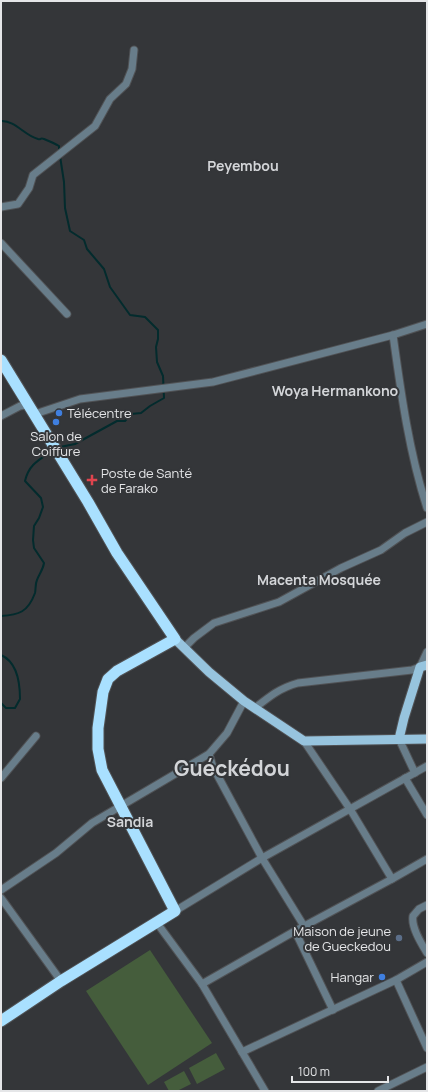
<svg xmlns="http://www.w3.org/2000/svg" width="428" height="1092" font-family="Manrope,sans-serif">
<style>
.green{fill:#455d3c}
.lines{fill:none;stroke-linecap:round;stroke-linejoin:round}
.stream{stroke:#032b2d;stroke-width:2}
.minor-casing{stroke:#505255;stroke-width:9}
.major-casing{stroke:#505255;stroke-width:11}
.highway-casing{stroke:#505255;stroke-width:13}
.minor{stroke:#687d8a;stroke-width:7}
.major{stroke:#97c4de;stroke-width:9}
.highway{stroke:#a9e0ff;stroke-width:11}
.shop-dot{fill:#3f7fe0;stroke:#343639;stroke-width:1.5}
.health-dot{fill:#e0444e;stroke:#343639;stroke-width:1.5}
.service-dot{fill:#5c6f8a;stroke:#343639;stroke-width:1.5}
.labels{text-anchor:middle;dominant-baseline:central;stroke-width:4;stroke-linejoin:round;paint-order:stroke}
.poi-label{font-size:13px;fill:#e5e6e8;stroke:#343639;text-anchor:start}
.neighbourhood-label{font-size:14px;font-weight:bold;fill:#d3d5d8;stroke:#343639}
.town-label{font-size:21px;font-weight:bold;fill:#d3d5d8;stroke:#343639}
</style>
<rect width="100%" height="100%" fill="#343639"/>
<g class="green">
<polygon points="150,950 212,1043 148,1085 86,991"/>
<polygon points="216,1053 225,1069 197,1084 189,1068"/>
<polygon points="184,1071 191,1084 177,1091 169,1091 164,1082"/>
</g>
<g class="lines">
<g class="stream">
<path d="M 1,121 C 15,120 25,136 38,139 C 43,140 39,137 44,139 C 49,141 54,143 59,146 L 59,151"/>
<polyline points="60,447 75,444 117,421 125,421 131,414 141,413 150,406 164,398 163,376 157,362 156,347 158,339 158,330 145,317 130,315 110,287 104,269 87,249 84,240 70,231 65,208 64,182 60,156"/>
<path d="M 1,616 C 19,615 28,612 35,593 C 36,589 35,584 37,580 C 39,574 43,570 44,563 L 34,548 L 33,540 L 34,526 L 39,518 L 43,507 L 41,498 L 25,481 C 29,464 39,460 52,451"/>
<path d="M 1,655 C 17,662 20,683 20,699 L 15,708 L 6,708 L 1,703"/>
</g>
<g class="minor-casing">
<g id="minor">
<polyline points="1,207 18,204 29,188 33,175 95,126 110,99 126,84 132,69 134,50"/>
<polyline points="1,243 67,314"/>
<path d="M 393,335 C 401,393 409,452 427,508"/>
<polyline points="35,414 80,399 213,382 393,335 427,324"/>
<polyline points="1,416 20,406 28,405"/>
<polyline points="184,648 194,638 214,623 279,602 341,568 381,550 405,533 427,522"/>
<path d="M 255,708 C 270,696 280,688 298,683 L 412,670 L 420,667 L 427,652"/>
<polyline points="399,739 415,773"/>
<polyline points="304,741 350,809 392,879"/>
<polyline points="209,754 213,767 262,858 304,926"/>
<polyline points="1,778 36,736"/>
<polyline points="405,778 427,815"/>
<polyline points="1,890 56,853 92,823 209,754 227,733 244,701"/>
<polyline points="1,898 61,981"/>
<path d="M 427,905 L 419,909 L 413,916 C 411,927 421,943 427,953"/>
<polyline points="175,911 262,858 427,766"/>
<polyline points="157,923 202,984 265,1091"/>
<polyline points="295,931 333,1010"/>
<polyline points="396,980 427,1048"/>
<polyline points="202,984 295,931 392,879 427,859"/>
<polyline points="242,1052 396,980 427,962"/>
<polyline points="378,1091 427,1067"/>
</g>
</g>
<g class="major-casing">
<g id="major">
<polyline points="175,639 209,672 244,701 304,741 427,739"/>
<polyline points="399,739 404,718 420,667 427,665"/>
</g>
</g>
<g class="highway-casing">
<polyline id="highway" points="1,360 88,502 117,553 175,639 117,671 108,679 103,692 98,728 98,749 102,770 175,911 61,981 1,1021"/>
</g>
<use href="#minor" class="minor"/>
<use href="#major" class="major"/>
<use href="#highway" class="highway"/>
</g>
<g class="shop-dot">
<circle cx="59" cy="413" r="4"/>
<circle cx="56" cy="422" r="4"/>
<circle cx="382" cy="977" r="4"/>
</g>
<path class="health-dot" d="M90 474h4v4h4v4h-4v4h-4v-4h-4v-4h4z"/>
<circle class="service-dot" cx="399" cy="938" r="4"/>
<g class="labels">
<g class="poi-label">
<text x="67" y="413">Télécentre</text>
<text x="56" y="436" text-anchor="middle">Salon de<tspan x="56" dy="15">Coiffure</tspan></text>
<text x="101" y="473">Poste de Santé<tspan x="101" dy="15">de Farako</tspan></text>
<text x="391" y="931" text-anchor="end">Maison de jeune<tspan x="391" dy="15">de Gueckedou</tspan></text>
<text x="374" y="977" text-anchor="end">Hangar</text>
</g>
<g class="neighbourhood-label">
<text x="243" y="165">Peyembou</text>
<text x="335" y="390">Woya Hermankono</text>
<text x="319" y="579">Macenta Mosquée</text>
<text x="130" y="821">Sandia</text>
</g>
<g class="town-label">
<text x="232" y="768">Guéckédou</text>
</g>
</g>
<rect width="428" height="1092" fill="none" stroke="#e5e6e8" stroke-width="4"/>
<path d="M292 1076v6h96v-6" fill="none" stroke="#e5e6e8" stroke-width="2"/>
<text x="298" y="1076" font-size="12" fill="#e5e6e8" stroke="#343639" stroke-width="3" paint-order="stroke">100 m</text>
</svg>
